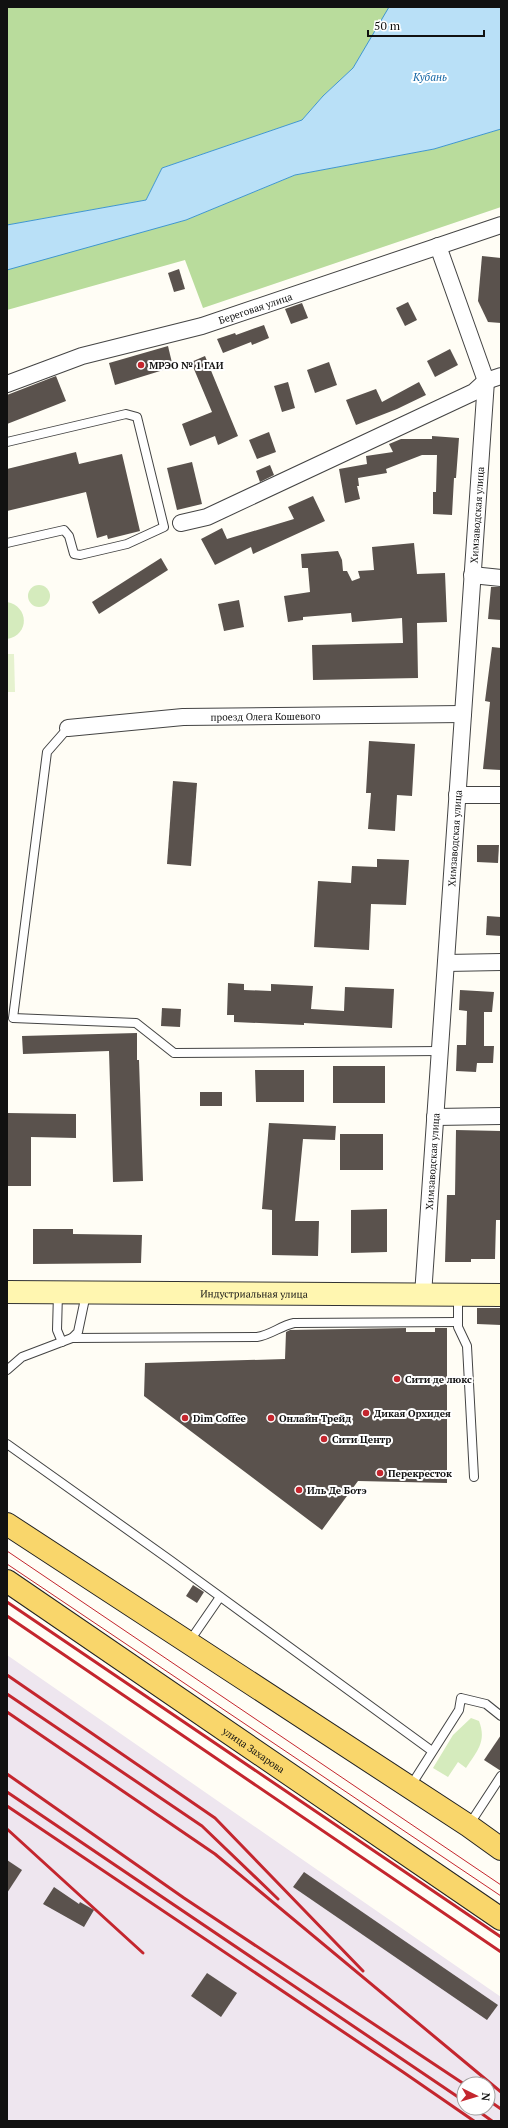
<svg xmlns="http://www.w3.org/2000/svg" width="508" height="2128" font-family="'PT Serif',serif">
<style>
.industrial{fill:#eee6ef;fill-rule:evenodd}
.green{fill:#d5ebbd}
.forest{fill:#b9dc9c}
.pitch{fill:#e6f2cf}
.water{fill:#b9e0f7;stroke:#3f96cf}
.building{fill:#5a524d}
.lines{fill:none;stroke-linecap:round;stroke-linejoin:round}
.service-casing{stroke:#444;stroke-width:10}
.minor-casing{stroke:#444;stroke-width:18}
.secondary-casing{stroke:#333;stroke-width:24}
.primary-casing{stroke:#222;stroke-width:24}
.service{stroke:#fff;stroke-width:8}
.minor{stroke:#fff;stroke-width:16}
.secondary{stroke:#fff6b0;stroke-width:22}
.primary{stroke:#f9d66b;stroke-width:22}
.tram{stroke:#c4262e;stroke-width:1}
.rail{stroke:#c4262e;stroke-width:3}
.poi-dot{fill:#c4262e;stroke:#fff;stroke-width:1.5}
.labels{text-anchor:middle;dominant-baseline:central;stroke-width:4;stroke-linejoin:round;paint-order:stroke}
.street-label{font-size:10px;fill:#111;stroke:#fff}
.poi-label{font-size:10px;font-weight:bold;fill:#111;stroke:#fff;text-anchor:start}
.water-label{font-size:11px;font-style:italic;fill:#1768a6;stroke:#fff}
</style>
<rect width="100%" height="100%" fill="#fffdf5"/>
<path class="industrial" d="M 7,1655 L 501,1997 L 501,2121 L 7,2121 ZM 464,2084 L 488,2084 L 488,2108 L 464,2108 Z"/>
<g class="green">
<circle cx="39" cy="596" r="11"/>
<path d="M 7,602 C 29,606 30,635 7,639 Z"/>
<path d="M 471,1718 L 479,1721 C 487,1742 477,1751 466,1768 L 458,1762 L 448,1777 L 433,1768 L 453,1735 Z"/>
</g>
<g class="forest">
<polygon points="7,7 389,7 389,8 353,68 323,96 302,120 162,168 146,200 7,225"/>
<polygon points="501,129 501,207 203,308 185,260 7,310 7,270 22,264 186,220 295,175 434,149"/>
</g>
<polygon class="pitch" points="7,654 14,654 15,692 7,692"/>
<polygon class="water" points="389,7 501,7 501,129 434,149 295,175 186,220 7,270 7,225 146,200 162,168 302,120 323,96 353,68"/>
<g class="building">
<polygon points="482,256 501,258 501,323 488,322 478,301"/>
<polygon points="179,269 185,289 174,292 168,273"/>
<polygon points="408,302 417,320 405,326 396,308"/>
<polygon points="302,303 308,318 291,324 285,309"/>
<polygon points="264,325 269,338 252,345 251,342 223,353 217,339 235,333 236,335"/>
<polygon points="168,346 173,367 115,385 109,363"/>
<polygon points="450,349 458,365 435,377 427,361"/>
<polygon points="205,356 238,436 218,445 215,436 190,446 182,424 212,412 191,362"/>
<polygon points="329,362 337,385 315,393 307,370"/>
<polygon points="56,376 66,401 7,424 7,395"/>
<polygon points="288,382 295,408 282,412 274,386"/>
<polygon points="419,382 426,395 397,409 356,425 346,400 376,389 382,402"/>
<polygon points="269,432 276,452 257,459 249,440"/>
<polygon points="432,436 459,438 456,478 454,478 452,515 433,514 433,492 436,492 437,455 422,455 386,469 387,473 358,478 359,486 357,486 360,499 345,503 339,469 367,464 366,456 393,452 389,444 401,439 432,439"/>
<polygon points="76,452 79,464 122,454 140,531 108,539 107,535 97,538 86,492 7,511 7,469"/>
<polygon points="192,462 202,504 177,510 167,468"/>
<polygon points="270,465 274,475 260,482 256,471"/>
<polygon points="313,496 325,521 253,554 251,547 215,565 201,539 222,528 227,539 294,519 288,507"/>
<polygon points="414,543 417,574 445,573 447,622 417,623 418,678 313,680 312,645 403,643 402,618 352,622 351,613 303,617 303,620 288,622 284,596 310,592 308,568 302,568 301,554 338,551 342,560 343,571 347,571 352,581 360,578 358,571 374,570 372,547"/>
<polygon points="161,558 168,570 99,614 92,602"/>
<polygon points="491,587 501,587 501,620 488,619"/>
<polygon points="239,600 244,627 224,631 218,604"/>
<polygon points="492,647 501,648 501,770 483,769 490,702 485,701"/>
<polygon points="369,741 415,744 412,796 397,795 395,831 368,829 371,793 366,793"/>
<polygon points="173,781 197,783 191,866 167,864"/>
<polygon points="477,845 499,845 498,863 477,862"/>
<polygon points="377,859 409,860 406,905 371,904 369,950 314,947 318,881 351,883 352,866 377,867"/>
<polygon points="487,916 501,917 501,936 486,935"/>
<polygon points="228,983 244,984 244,990 271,991 271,984 313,986 311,1009 344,1011 345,987 394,989 392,1028 304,1023 304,1025 234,1022 234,1015 227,1015"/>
<polygon points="460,990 494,992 492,1012 484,1012 484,1046 494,1046 493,1063 477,1063 476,1072 456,1071 457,1045 466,1045 467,1011 459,1010"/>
<polygon points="162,1008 181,1009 180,1027 161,1026"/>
<polygon points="137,1033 137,1060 139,1060 143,1181 113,1182 109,1051 23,1054 22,1036"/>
<rect x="333" y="1066" width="52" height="37"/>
<polygon points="255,1070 304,1070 304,1102 256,1102"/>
<rect x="200" y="1092" width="22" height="14"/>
<polygon points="7,1113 76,1114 76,1138 31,1137 31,1186 7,1186"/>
<polygon points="269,1123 336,1126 335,1140 303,1139 295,1221 319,1221 318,1256 272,1255 272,1210 262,1209"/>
<polygon points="456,1130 500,1131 501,1220 496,1220 495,1259 471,1259 471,1262 445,1262 447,1195 455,1195"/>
<rect x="340" y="1134" width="43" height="36"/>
<polygon points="387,1209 387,1252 351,1253 351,1210"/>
<polygon points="33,1229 73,1229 73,1234 142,1235 141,1263 33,1264"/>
<polygon points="477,1308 501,1308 501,1325 477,1324"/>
<polygon points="406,1328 406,1332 435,1332 435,1328 447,1328 447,1483 358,1481 322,1530 144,1396 145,1363 285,1359 286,1332 290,1330"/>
<polygon points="193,1585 204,1592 197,1603 186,1596"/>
<polygon points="501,1735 501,1771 484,1760"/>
<polygon points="7,1860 22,1870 7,1893"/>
<polygon points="304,1872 498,2005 487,2020 293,1887"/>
<polygon points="54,1887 79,1904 80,1902 94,1910 84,1927 43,1904"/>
<polygon points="207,1973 237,1993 221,2017 191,1996"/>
</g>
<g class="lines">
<g class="service-casing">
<g id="service">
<polyline points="7,442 126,414 137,417 164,527 127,544 80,555 74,554 69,536 64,530 7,543"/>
<polyline points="68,728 47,752 13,1018 136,1023 174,1053 440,1051"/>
<polyline points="58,1293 57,1330 62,1342"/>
<polyline points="458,1296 458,1327 467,1346 474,1477"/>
<path d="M 72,1338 L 257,1337 C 271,1335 280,1326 294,1323 L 458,1322"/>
<polyline points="7,1370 22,1357 72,1338 78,1332 86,1294"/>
<polyline points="7,1444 170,1560 432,1751"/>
<polyline points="189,1642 220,1597"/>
<polyline points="410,1787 459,1710 461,1698 486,1704 501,1716"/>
<polyline points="469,1825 501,1776"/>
</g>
</g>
<g class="minor-casing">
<g id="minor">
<path id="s1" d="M 7,384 L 82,356 L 202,326 L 501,225"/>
<polyline points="181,523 207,517 474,392 486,381 501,376"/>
<polyline points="472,575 501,578"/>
<path id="s2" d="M 68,728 L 183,717 L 463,714"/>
<polyline points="457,795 501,795"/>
<polyline points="446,963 501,962"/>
<polyline points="435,1117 501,1116"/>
<path id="s3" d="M 423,1295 L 486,381 L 438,246"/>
</g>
</g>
<g class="secondary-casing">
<g id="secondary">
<path id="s4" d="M 7,1292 L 501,1295"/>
</g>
</g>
<g class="primary-casing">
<g id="primary">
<polyline points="7,1524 469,1826 501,1849"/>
<path id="s5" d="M 7,1581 L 501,1919"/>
</g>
</g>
<use href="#service" class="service"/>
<use href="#minor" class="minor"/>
<use href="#secondary" class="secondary"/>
<use href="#primary" class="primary"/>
<g class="tram">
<polyline points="7,1551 501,1885"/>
<polyline points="7,1564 501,1896"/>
</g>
<g class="rail">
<polyline points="7,1602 501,1937"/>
<polyline points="7,1616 501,1952"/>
<polyline points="7,1675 215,1818 363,1971"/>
<polyline points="7,1694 202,1826 278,1899"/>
<polyline points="7,1712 215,1854 501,2092"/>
<polyline points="7,1774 184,1898 464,2084"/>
<polyline points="7,1792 464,2101"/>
<polyline points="7,1806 403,2072 474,2121"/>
<polyline points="7,1829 143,1953"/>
<polyline points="488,2100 501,2109"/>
<polyline points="474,2108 492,2121"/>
</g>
</g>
<g class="poi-dot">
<circle cx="141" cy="365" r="4"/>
<circle cx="397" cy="1379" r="4"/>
<circle cx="366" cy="1413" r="4"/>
<circle cx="185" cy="1418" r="4"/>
<circle cx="271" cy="1418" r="4"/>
<circle cx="324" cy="1439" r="4"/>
<circle cx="380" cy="1473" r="4"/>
<circle cx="299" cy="1490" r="4"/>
</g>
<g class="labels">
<g class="street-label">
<text stroke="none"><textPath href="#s1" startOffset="260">Береговая улица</textPath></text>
<text stroke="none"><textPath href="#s3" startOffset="782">Химзаводская улица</textPath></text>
<text stroke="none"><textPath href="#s2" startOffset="198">проезд Олега Кошевого</textPath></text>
<text stroke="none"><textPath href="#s3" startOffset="458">Химзаводская улица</textPath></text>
<text stroke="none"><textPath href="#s3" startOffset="134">Химзаводская улица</textPath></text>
<text stroke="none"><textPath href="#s4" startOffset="247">Индустриальная улица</textPath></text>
<text stroke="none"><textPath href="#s5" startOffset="299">улица Захарова</textPath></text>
</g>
<g class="poi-label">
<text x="149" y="365">МРЭО № 1 ГАИ</text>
<text x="405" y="1379">Сити де люкс</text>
<text x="374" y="1413">Дикая Орхидея</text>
<text x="193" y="1418">Dim Coffee</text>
<text x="279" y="1418">Онлайн Трейд</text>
<text x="332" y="1439">Сити Центр</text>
<text x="388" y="1473">Перекресток</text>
<text x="307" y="1490">Иль Де Ботэ</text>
</g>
<g class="water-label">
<text x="430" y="77">Кубань</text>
</g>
</g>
<rect width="508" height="2128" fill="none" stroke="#111111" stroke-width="16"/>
<g transform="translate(476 2096) rotate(95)"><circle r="19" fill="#ffffff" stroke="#a0a0a0"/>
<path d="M0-3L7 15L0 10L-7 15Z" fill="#c4262e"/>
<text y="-6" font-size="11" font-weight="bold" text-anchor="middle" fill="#111111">N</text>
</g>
<path d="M368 30v6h116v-6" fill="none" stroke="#111111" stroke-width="2"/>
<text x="374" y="30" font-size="12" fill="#111111" stroke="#ffffff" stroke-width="3" paint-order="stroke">50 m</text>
</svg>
